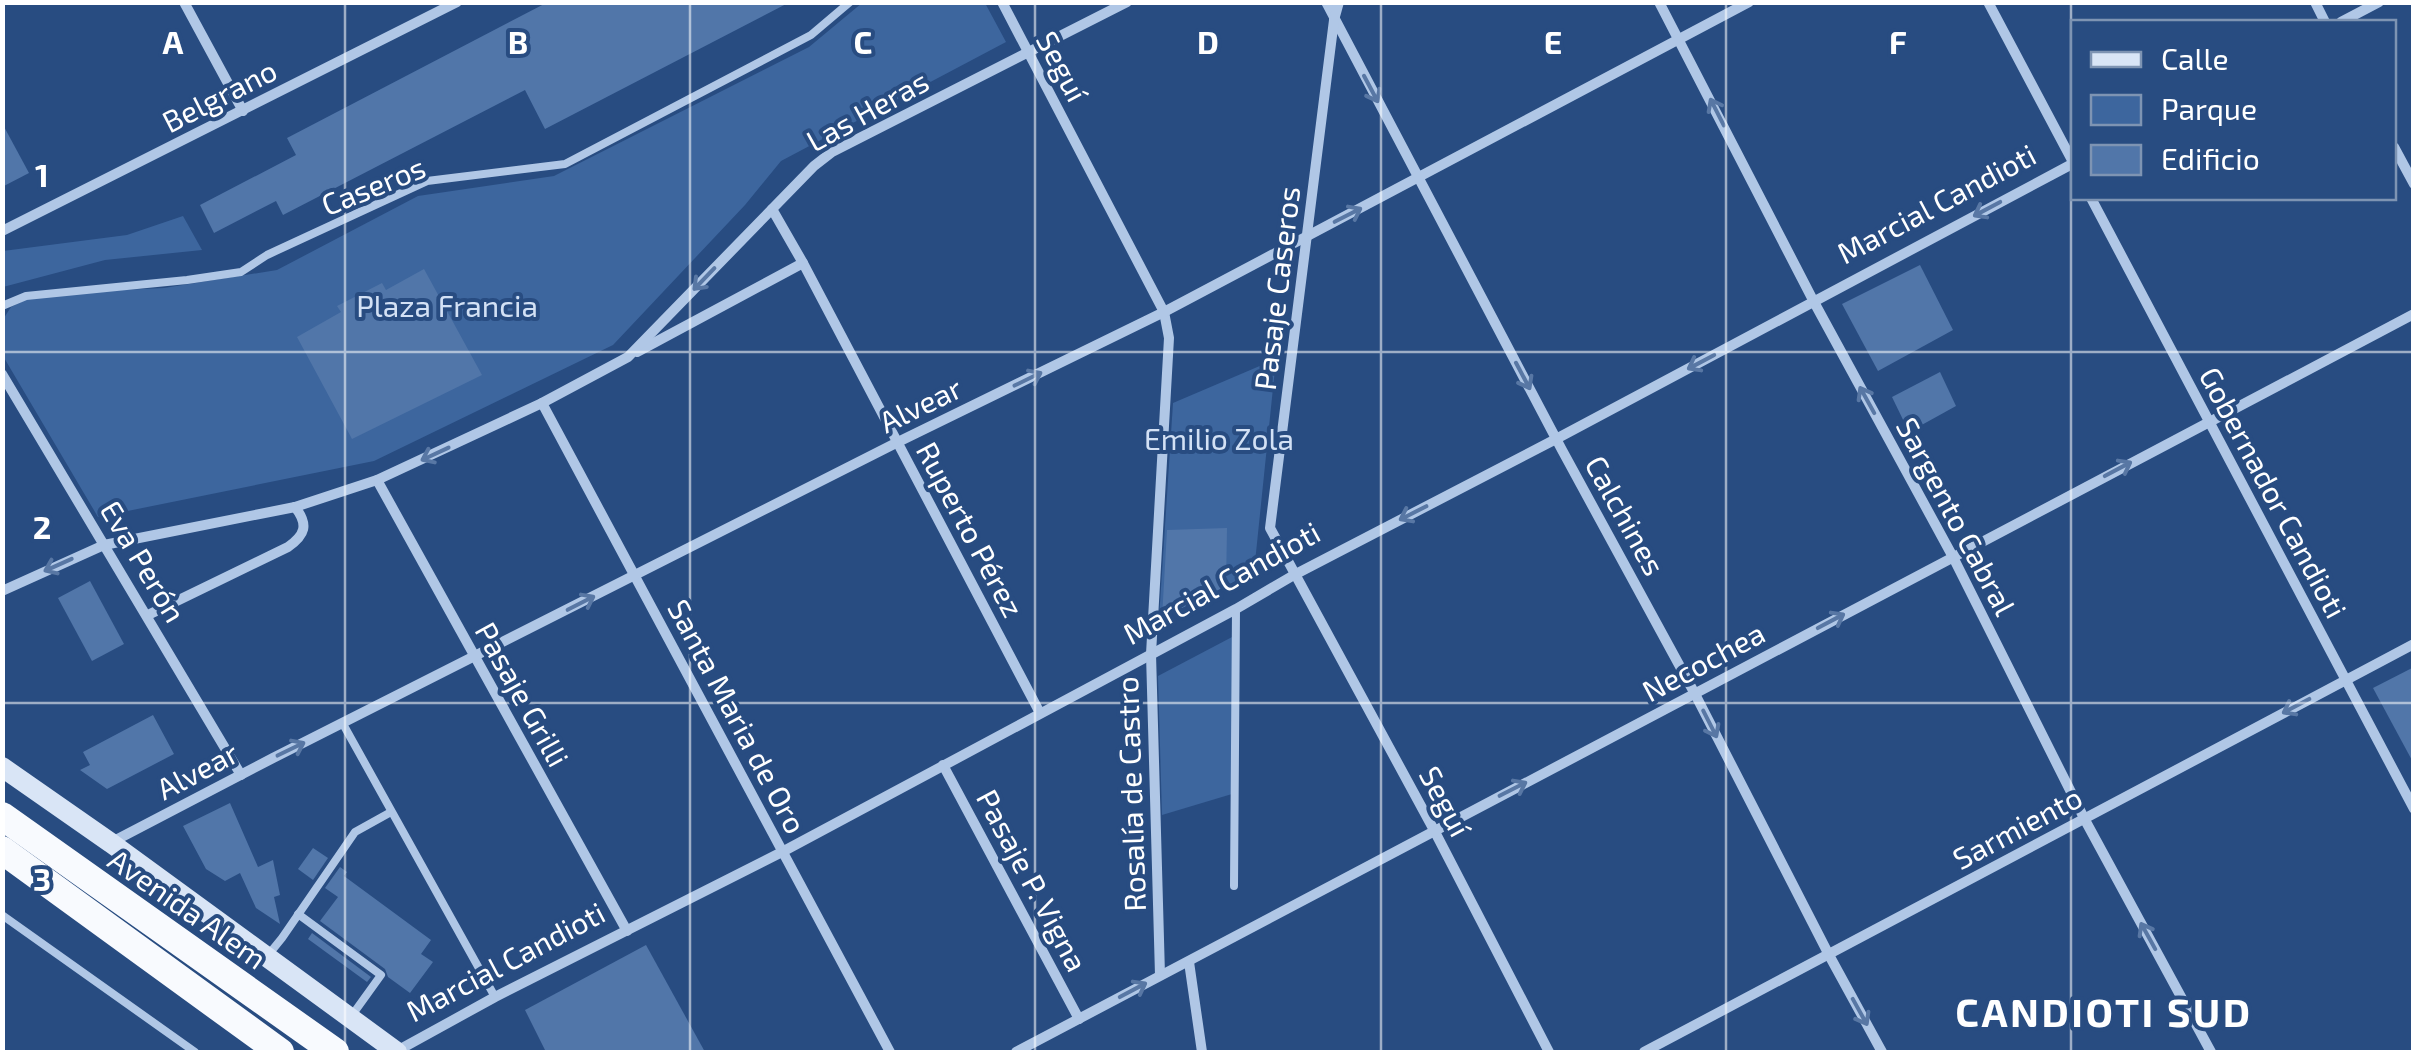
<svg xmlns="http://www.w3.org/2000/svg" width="2416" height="1055" font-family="'Exo 2',sans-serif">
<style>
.green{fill:#3d669e}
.building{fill:#5176a9}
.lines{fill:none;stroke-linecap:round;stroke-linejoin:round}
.service{stroke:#b0c7e6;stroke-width:8}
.minor{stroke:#b0c7e6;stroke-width:10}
.secondary{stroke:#d9e5f6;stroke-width:20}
.trunk{stroke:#f8fafe;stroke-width:28}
.oneway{stroke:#5877a4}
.grid{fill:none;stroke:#fff;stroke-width:2.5;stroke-opacity:0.55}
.labels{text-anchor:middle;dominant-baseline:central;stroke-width:8;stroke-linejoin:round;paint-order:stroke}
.street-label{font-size:30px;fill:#fff;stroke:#284c81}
.park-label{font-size:30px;fill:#d3e1f5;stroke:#284c81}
.district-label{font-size:40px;font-weight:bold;letter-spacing:2.5px;fill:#fff;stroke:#284c81}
.grid-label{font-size:32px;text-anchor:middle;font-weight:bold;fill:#fff;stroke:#284c81;stroke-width:8;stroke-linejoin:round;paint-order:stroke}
</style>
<rect width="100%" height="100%" fill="#284c81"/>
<g class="green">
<polygon points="862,3 985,3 1006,42 781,161 745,205 613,345 374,461 98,517 3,356 2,321 11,307 36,294 164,288 277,270 418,196 554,176 809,47"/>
<polygon points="183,216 202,250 105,260 3,287 3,251 127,235"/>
<polygon points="1276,359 1254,572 1159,619 1173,403"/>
<polygon points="1234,636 1232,794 1162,815 1158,676"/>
</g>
<g class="building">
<polygon points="548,2 790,2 545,129 525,90 283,215 276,201 214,233 200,205 296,155 287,138"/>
<polygon points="2,123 29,173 2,187"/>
<polygon points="1920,265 1953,330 1878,371 1842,304"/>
<polygon points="424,269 482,375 352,439 297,337 341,312 337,306 382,283 386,290"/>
<polygon points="1940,372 1956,406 1909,432 1892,397"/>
<polygon points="1227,528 1226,586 1162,618 1167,530"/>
<polygon points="90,581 124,644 92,661 58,598"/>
<polygon points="2414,667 2414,764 2373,688"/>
<polygon points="153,715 174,754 107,789 80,770 90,765 83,752"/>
<polygon points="230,803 258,867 273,860 280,895 274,897 280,924 256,908 240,873 225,881 206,869 183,826"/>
<polygon points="313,848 328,858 313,880 298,869"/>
<polygon points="340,867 347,872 344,876 431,940 421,954 433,962 410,993 388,977 385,969 320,921 338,897 325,888"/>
<polygon points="312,933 371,977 367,982 308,939"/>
<polygon points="646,945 705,1052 546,1052 525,1010"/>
</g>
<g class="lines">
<g class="service">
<polyline points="2,306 26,296 187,280 241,272 267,255 427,181 565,164 811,35 850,2"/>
<polyline points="343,724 495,997"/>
<polyline points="1234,886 1236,609"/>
<polyline points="298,914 381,975 350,1018"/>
<polyline points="2,915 195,1052"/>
<polyline points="269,954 282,938 355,832 391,812"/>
</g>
<g class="minor">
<polyline points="184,2 243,111"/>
<polyline points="1002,2 1164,312 1169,338 1151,654 1160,975"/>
<polyline points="1326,2 1562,450 1695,694 1829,955 1882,1052"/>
<polyline points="1339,2 1334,20 1270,528 1434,830 1549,1052"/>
<polyline points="1659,2 1814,302 1953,557 2085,820 2211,1052"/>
<polyline points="1988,2 2074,164"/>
<polyline points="2315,2 2325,22"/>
<polyline points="2341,22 2379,2"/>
<polyline points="2394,147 2414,184"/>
<polyline points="2091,198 2414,809"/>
<polyline points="772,209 803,263 1040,713"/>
<polyline points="2,231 457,2"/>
<polyline points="637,352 803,263"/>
<polyline points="2,374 241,775"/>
<polyline points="542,403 890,1052"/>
<polyline points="377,480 627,931"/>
<polyline points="2,591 104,545 295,507 377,480 542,403 628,357 814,166 832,152 1127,2"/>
<path d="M 148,615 L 288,547 C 305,535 309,525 295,507"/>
<polyline points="943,765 1079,1019"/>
<polyline points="112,842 273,758 898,442 1164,312 1749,2"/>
<polyline points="1189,962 1202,1052"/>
<polyline points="397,1051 495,997 782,852 1236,609 1294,575 1556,439 2074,163"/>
<polyline points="1016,1052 2414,314"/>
<polyline points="1644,1052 2414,644"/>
</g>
<polyline class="secondary" points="2,767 111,843 397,1052"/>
<g class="trunk">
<polyline points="2,816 335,1052"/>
<polyline points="2,850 280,1052"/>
</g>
</g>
<defs><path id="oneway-shaft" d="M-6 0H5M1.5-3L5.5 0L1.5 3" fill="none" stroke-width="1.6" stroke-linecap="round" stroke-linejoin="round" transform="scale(2.5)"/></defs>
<g class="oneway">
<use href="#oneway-shaft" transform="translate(1371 89) rotate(62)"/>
<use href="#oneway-shaft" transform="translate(1717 112) rotate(-117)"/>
<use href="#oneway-shaft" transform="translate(1987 209) rotate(152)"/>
<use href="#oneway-shaft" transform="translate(1348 215) rotate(-27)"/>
<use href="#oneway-shaft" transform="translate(704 279) rotate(134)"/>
<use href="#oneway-shaft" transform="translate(1701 362) rotate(152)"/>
<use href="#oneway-shaft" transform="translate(1523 376) rotate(62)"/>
<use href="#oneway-shaft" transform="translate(1028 379) rotate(-26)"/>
<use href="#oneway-shaft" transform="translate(1867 400) rotate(-119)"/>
<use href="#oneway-shaft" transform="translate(435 454) rotate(155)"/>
<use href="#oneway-shaft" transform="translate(2118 469) rotate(-28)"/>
<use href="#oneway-shaft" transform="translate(1413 513) rotate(153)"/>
<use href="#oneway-shaft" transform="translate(58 565) rotate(156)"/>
<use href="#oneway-shaft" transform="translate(581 603) rotate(-27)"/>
<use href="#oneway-shaft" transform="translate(1831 621) rotate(-28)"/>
<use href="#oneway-shaft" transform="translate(2296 706) rotate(152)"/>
<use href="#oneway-shaft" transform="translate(1710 724) rotate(63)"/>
<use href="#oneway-shaft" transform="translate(291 749) rotate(-26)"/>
<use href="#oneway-shaft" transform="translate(1513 789) rotate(-27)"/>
<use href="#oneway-shaft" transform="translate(2148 936) rotate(-119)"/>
<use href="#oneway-shaft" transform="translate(1133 990) rotate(-28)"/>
<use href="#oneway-shaft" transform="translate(1860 1012) rotate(61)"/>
</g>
<path class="grid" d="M 345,2 L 345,1052M 690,2 L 690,1052M 1035,2 L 1035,1052M 1381,2 L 1381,1052M 1726,2 L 1726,1052M 2071,2 L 2071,1052M 2,352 L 2414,352M 2,703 L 2414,703"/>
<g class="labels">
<g class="street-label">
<text transform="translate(1063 66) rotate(62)">Seguí</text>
<text transform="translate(219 95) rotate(-27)">Belgrano</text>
<text transform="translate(867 110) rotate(-29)">Las Heras</text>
<text transform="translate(373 185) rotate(-22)">Caseros</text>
<text transform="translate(1936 203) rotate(-28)">Marcial Candioti</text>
<text transform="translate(1276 288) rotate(-83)">Pasaje Caseros</text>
<text transform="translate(920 404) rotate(-26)">Alvear</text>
<text transform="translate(2274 492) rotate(62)">Gobernador Candioti</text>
<text transform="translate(1626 515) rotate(61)">Calchines</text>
<text transform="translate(1957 516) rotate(62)">Sargento Cabral</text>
<text transform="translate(971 529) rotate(62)">Ruperto Pérez</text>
<text transform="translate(144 561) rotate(59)">Eva Perón</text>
<text transform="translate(1221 582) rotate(-29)">Marcial Candioti</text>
<text transform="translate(1703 661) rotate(-28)">Necochea</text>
<text transform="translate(523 694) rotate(61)">Pasaje Grilli</text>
<text transform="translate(738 716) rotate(62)">Santa Maria de Oro</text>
<text transform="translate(197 770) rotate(-28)">Alvear</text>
<text transform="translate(1130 794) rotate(-92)">Rosalía de Castro</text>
<text transform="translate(1446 801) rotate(62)">Seguí</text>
<text transform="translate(2017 827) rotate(-28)">Sarmiento</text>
<text transform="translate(1033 880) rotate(62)">Pasaje P. Vigna</text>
<text transform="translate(188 908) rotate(35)">Avenida Alem</text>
<text transform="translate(505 961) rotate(-28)">Marcial Candioti</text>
</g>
<g class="park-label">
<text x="447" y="305">Plaza Francia</text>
<text x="1219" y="438">Emilio Zola</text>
</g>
<g class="district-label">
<text x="2104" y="1011">CANDIOTI SUD</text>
</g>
</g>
<g class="grid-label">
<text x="173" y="54">A</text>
<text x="518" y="54">B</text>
<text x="863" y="54">C</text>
<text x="1208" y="54">D</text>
<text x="1553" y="54">E</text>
<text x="1898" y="54">F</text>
<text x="42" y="187">1</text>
<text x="42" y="539">2</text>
<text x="42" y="891">3</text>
</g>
<rect width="2416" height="1055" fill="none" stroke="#ffffff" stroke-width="10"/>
<rect x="2071" y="20" width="325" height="180" fill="#284c81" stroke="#7e94b3" stroke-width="2.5"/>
<rect x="2091" y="52" width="50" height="15" fill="#d9e5f6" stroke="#7e94b3" stroke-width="2.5"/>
<text x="2161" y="70" font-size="30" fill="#ffffff">Calle</text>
<rect x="2091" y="95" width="50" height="30" fill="#3d669e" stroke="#7e94b3" stroke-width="2.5"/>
<text x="2161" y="120" font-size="30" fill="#ffffff">Parque</text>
<rect x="2091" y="145" width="50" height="30" fill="#5176a9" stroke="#7e94b3" stroke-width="2.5"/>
<text x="2161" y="170" font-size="30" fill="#ffffff">Edificio</text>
</svg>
